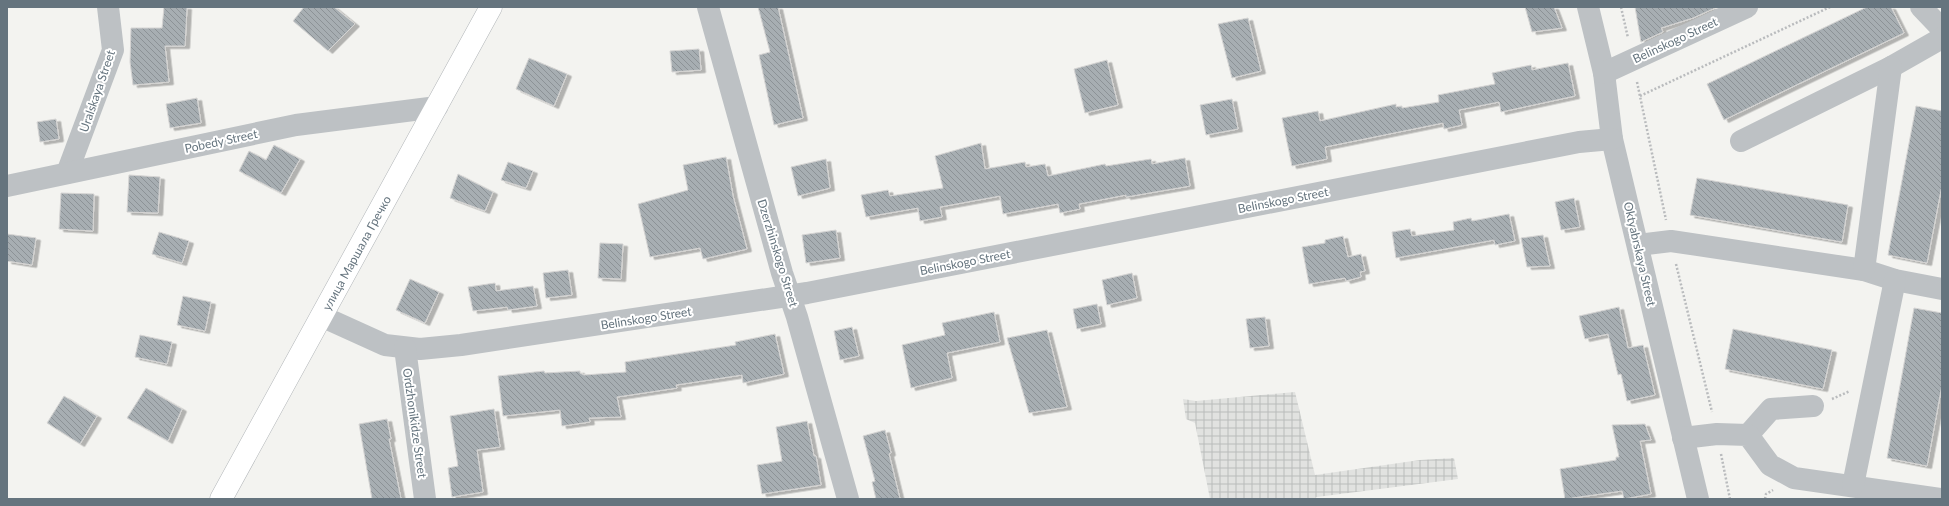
<svg xmlns="http://www.w3.org/2000/svg" width="1949" height="506" font-family="Lato,sans-serif">
<style>
.industrial{fill:url(#industrial-grid)}
.building{fill:url(#building-back-hatch);stroke:#d5d4d3;filter:url(#shadow)}
.lines{fill:none;stroke-linecap:round;stroke-linejoin:round}
.major-casing{stroke:#b1b5b8;stroke-width:23}
.path{stroke:#b9bbbd;stroke-width:2.5;stroke-dasharray:2 2;stroke-linecap:butt}
.minor{stroke:#bdc1c4;stroke-width:22}
.major{stroke:#fff;stroke-width:22}
.labels{text-anchor:middle;dominant-baseline:central;stroke-width:4;stroke-linejoin:round;paint-order:stroke}
.street-label{font-size:12px;fill:#65747e;stroke:#fff}
</style>
<defs>
<pattern id="industrial-grid" width="8" height="8" patternUnits="userSpaceOnUse"><rect width="8" height="8" fill="#e1e2e0"/><path d="M0 4h8M4 0v8" fill="none" stroke="#babcbb"/></pattern>
<pattern id="building-back-hatch" width="6" height="6" patternUnits="userSpaceOnUse"><rect width="6" height="6" fill="#a7aeb2"/><path d="M-1 5l2 2M0 0l6 6M5-1l2 2" fill="none" stroke="#8c9296"/></pattern>
<filter id="shadow"><feDropShadow dx="4.5" dy="2.5" stdDeviation="0" flood-color="#0004"/></filter>
</defs>
<rect width="100%" height="100%" fill="#f3f3f0"/>
<polygon class="industrial" points="1295,392 1315,475 1420,460 1454,458 1458,479 1317,497 1313,499 1210,499 1195,423 1186,419 1183,399 1196,401"/>
<g class="building">
<polygon points="164,7 187,7 185,46 165,46 169,82 133,85 130,62 131,28 162,28"/>
<polygon points="304,7 334,7 355,24 328,51 293,21"/>
<polygon points="758,7 778,7 803,118 774,125 759,55 770,52"/>
<polygon points="1525,7 1554,7 1562,28 1532,32"/>
<polygon points="1635,7 1715,7 1715,8 1693,18 1661,28 1663,32 1641,42"/>
<polygon points="1867,7 1891,7 1904,33 1724,120 1707,84"/>
<polygon points="1248,18 1261,71 1232,78 1218,24"/>
<polygon points="699,49 701,70 672,72 670,51"/>
<polygon points="529,58 567,74 554,106 516,89"/>
<polygon points="1107,60 1118,105 1085,113 1074,69"/>
<polygon points="1568,63 1575,96 1501,112 1499,102 1459,110 1462,125 1444,129 1443,123 1325,147 1327,159 1292,166 1282,118 1318,111 1320,121 1396,104 1396,107 1402,106 1402,108 1439,102 1438,95 1495,84 1492,73 1531,65 1532,70"/>
<polygon points="197,98 201,123 170,128 166,104"/>
<polygon points="1232,99 1238,129 1206,135 1200,105"/>
<polygon points="1916,106 1942,111 1942,185 1927,263 1888,255"/>
<polygon points="56,119 59,139 40,142 37,122"/>
<polygon points="981,143 985,169 1025,162 1026,167 1045,164 1048,176 1105,164 1106,166 1151,159 1152,164 1185,158 1190,186 1126,197 1126,195 1079,204 1080,209 1060,213 1058,204 1003,214 1000,196 940,207 942,217 920,221 918,208 866,217 861,195 888,190 890,196 943,188 935,156"/>
<polygon points="274,145 300,159 281,193 239,171 249,151 266,160"/>
<polygon points="726,157 733,196 747,249 703,259 700,248 650,257 638,204 688,190 683,165"/>
<polygon points="826,159 830,188 798,196 791,167"/>
<polygon points="508,162 533,171 526,188 501,180"/>
<polygon points="458,174 493,192 485,211 450,198"/>
<polygon points="129,175 160,177 158,213 127,212"/>
<polygon points="1697,178 1848,205 1842,242 1690,215"/>
<polygon points="61,193 94,194 93,231 59,229"/>
<polygon points="1574,198 1580,227 1561,230 1555,202"/>
<polygon points="1509,214 1515,241 1495,245 1494,240 1396,258 1392,232 1410,229 1412,236 1454,230 1453,222 1471,218 1472,221"/>
<polygon points="836,230 840,258 806,263 802,235"/>
<polygon points="159,232 189,241 182,263 152,254"/>
<polygon points="7,234 36,238 32,265 7,261"/>
<polygon points="1543,235 1550,266 1527,267 1521,238"/>
<polygon points="1343,236 1348,257 1361,254 1365,271 1360,272 1361,277 1346,281 1345,278 1309,284 1302,247 1325,243 1325,240"/>
<polygon points="600,243 623,244 621,279 598,278"/>
<polygon points="568,270 572,295 546,298 543,273"/>
<polygon points="1132,273 1137,298 1107,305 1102,280"/>
<polygon points="410,279 439,292 425,323 396,310"/>
<polygon points="495,283 496,291 533,286 537,306 508,310 507,307 473,311 468,287"/>
<polygon points="183,296 211,302 205,331 177,325"/>
<polygon points="1097,304 1101,324 1077,329 1073,309"/>
<polygon points="1619,307 1628,348 1643,345 1655,395 1627,401 1621,374 1618,375 1608,334 1585,339 1579,316"/>
<polygon points="1914,308 1942,313 1942,385 1927,466 1887,458"/>
<polygon points="994,312 1000,342 947,353 952,378 911,388 902,345 945,335 942,323"/>
<polygon points="1265,317 1269,346 1250,348 1246,319"/>
<polygon points="852,327 859,356 840,360 834,331"/>
<polygon points="1733,329 1832,350 1823,389 1725,369"/>
<polygon points="1047,330 1067,407 1029,413 1007,338"/>
<polygon points="775,334 784,374 743,383 742,375 676,385 677,388 617,397 621,417 589,418 590,422 562,426 560,410 503,416 498,376 544,371 545,373 580,371 580,373 584,375 626,372 625,362 736,345 735,342"/>
<polygon points="140,335 172,342 167,364 135,357"/>
<polygon points="146,388 182,409 168,441 127,418"/>
<polygon points="64,396 97,416 80,444 47,423"/>
<polygon points="494,409 500,447 477,450 483,492 452,497 448,468 458,466 450,416"/>
<polygon points="387,419 391,439 389,439 401,499 372,499 359,424"/>
<polygon points="807,421 814,456 816,456 821,485 762,494 757,465 782,461 776,427"/>
<polygon points="1645,424 1651,440 1640,441 1651,494 1624,499 1622,491 1565,499 1560,469 1616,460 1616,457 1619,457 1612,425"/>
<polygon points="885,430 891,453 889,454 900,499 876,499 872,482 875,481 863,436"/>
</g>
<g class="lines">
<g class="major-casing">
<g id="major">
<path id="s1" d="M 221,499 L 491,7"/>
</g>
</g>
<g class="path">
<polyline points="1621,7 1628,38"/>
<polyline points="1637,82 1666,220"/>
<polyline points="1640,96 1830,7"/>
<polyline points="1676,264 1712,412"/>
<polyline points="1832,399 1850,391"/>
<polyline points="1721,454 1730,499"/>
<polyline points="1765,499 1766,494 1773,490"/>
</g>
<g class="minor">
<polyline points="708,7 782,273 797,317 848,499"/>
<polyline points="1588,7 1604,73 1612,139 1698,499"/>
<polyline points="1921,7 1942,29"/>
<polyline points="1604,73 1747,7"/>
<polyline points="1741,141 1891,67 1942,38"/>
<polyline points="67,173 113,50 108,7"/>
<polyline points="7,186 296,125 437,107"/>
<polyline points="1638,245 1671,241 1864,270 1895,280 1942,289"/>
<polyline points="1864,270 1891,67"/>
<polyline points="321,316 385,345 420,349 461,345 807,293 1579,142 1612,139"/>
<polyline points="405,348 425,499"/>
<polyline points="1748,435 1771,409 1813,406"/>
<polyline points="1683,438 1717,434 1748,435 1770,465 1794,478 1940,499"/>
<polyline points="1853,485 1895,280"/>
</g>
<use href="#major" class="major"/>
</g>
<g class="labels">
<g class="street-label">
<text transform="translate(1675 40) rotate(-25)">Belinskogo Street</text>
<text transform="translate(97 91) rotate(-71)">Uralskaya Street</text>
<text transform="translate(221 141) rotate(-12)">Pobedy Street</text>
<text transform="translate(1283 200) rotate(-11)">Belinskogo Street</text>
<text stroke="none"><textPath href="#s1" startOffset="281">улица Маршала Гречко</textPath></text>
<text transform="translate(778 253) rotate(73)">Dzerzhinskogo Street</text>
<text transform="translate(1640 254) rotate(77)">Oktyabrskaya Street</text>
<text transform="translate(965 262) rotate(-11)">Belinskogo Street</text>
<text transform="translate(646 318) rotate(-9)">Belinskogo Street</text>
<text transform="translate(415 423) rotate(82)">Ordzhonikidze Street</text>
</g>
</g>
<rect width="1949" height="506" fill="none" stroke="#65747e" stroke-width="16"/>
</svg>
